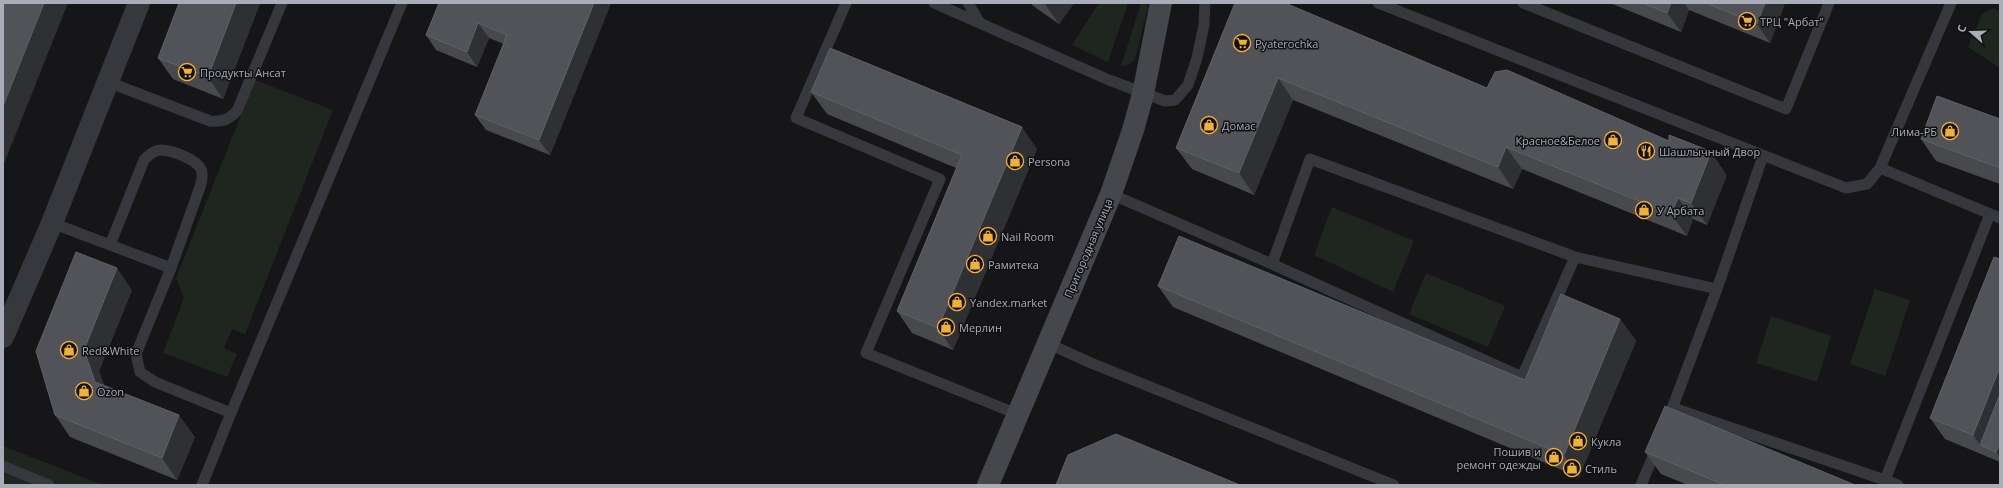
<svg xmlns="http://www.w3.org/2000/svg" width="2003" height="488" font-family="'Open Sans',sans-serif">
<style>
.green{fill:#1e261f}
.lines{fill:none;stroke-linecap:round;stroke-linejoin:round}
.lane{stroke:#37383d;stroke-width:11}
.street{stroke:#37383d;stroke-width:22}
.secondary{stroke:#45474d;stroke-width:22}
.wall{fill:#47494d}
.shaded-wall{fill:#2f3033}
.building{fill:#525359;stroke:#5f6168}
.labels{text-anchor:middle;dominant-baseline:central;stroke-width:3;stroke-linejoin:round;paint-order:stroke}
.poi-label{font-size:11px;fill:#a8adb8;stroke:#111113;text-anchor:start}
.street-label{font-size:11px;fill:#a8adb8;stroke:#111113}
</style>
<rect width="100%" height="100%" fill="#161618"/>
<g class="green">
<polygon points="1099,3 1128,3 1108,62 1072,45"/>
<polygon points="1141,3 1147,3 1148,7 1135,59 1129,65 1121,66"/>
<polygon points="1994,8 2000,12 2000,68 1968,47 1982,14"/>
<polygon points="255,80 333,110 245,334 232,329 224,348 237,354 227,377 163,353 184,298 176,278"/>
<polygon points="1332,207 1414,241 1393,292 1314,255"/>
<polygon points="1426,273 1505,306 1488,347 1409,314"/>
<polygon points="1875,289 1910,300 1885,376 1850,364"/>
<polygon points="1771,316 1831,336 1817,382 1756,363"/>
<polygon points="3,446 103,485 3,485"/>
</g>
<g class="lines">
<g class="lane">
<polyline points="846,3 796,118 940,179 866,353 1017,414"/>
<polyline points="934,3 1109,80 1165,101 1175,100 1188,85 1197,58 1204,25 1205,3"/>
<polyline points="968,3 980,23"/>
<polyline points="1378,3 1846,188 1867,184 1880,168 1951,3"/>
<polyline points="1523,3 1786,109 1829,3"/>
<path d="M 108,82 L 210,121 C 223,122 228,120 237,111 L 282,3"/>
<polyline points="1880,168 2000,218"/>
<polyline points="1111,194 1272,264 1522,377 1575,257 1717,289"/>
<polyline points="52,223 171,268"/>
<path d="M 110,245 L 144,160 C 149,155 154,150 162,150 C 173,151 196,159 201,169 C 203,174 202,181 200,187 L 171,268 L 136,354 L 140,372 L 155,382 L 231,413 L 202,485"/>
<polyline points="1272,264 1310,159 1575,257"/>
<polyline points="1047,343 1091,363 1394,485"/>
<polyline points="1673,408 1885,480 1990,214"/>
<polyline points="231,413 402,3"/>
<polyline points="1670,414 1717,289 1763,156"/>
<polyline points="3,466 49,485"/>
<polyline points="1885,480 1898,485"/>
<polyline points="1641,485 1657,447"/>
</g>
<polyline class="street" points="3,337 52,223 139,3"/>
<polyline class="secondary" points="988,485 1111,194 1133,130 1143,94 1161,3"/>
</g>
<g class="wall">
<polygon points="179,3 260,3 223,99 173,79 158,58"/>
<polygon points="439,3 611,3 550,155 486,130 475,115 504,44 489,38 477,67 436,50 426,35"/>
<polygon points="1030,3 1074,3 1059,24 1036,8"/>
<polygon points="1235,3 1487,88 1669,141 1710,151 1725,173 1726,177 1707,225 1693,219 1687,236 1522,169 1513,189 1293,100 1254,195 1192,169 1176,148"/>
<polygon points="1610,3 1785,3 1770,43 1689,10 1681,32"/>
<polygon points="811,92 1037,149 953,350 912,333 897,311 956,168 827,114"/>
<polygon points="2000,119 2000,184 1936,161 1921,139"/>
<polygon points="2000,259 2000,462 1945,439 1930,418"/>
<polygon points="1158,286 1525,380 1620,319 1636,341 1579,477 1173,307"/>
<polygon points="132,290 99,371 104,385 195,437 177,480 70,437 55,415"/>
<polygon points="1645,452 1855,485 1688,485 1661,474"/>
</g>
<g class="shaded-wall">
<polygon points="44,3 68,3 3,166 3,106"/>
<polygon points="236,3 260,3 223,99 208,77"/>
<polygon points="594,3 611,3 550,155 539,140"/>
<polygon points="1044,3 1074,3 1059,24"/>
<polygon points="1671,3 1684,3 1689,10 1681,32 1667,13"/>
<polygon points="1765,3 1785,3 1770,43 1757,24"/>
<polygon points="478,23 489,38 477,67 467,52"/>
<polygon points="1278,78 1293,100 1254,195 1239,173"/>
<polygon points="1022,127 1037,149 953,350 938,328"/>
<polygon points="1506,147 1522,169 1513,189 1498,167"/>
<polygon points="1710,151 1725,173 1726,177 1707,225 1691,203"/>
<polygon points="1678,198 1693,219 1687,236 1671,214"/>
<polygon points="117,268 132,290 99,371 110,403 95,382 84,350"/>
<polygon points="1620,319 1636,341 1579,477 1564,455"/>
<polygon points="2000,367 2000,427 1980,445 1973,435"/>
<polygon points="179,415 195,437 177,480 162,458"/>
<polygon points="2000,443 2000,457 1996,452"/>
</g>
<g class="building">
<polygon points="3,3 44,3 3,106"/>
<polygon points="179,3 236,3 208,77 158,58"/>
<polygon points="439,3 594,3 539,140 475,115 507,35 478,23 467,52 426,35"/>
<polygon points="1235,3 1285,3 1487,88 1495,72 1507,70 1669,141 1669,135 1710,151 1710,155 1691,203 1678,198 1671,214 1506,147 1498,167 1278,78 1239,173 1176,148"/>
<polygon points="1643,3 1671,3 1667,13"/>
<polygon points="1706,3 1765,3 1757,24"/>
<polygon points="830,48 1022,127 938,328 897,311 962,155 811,92"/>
<polygon points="1937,96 2000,119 2000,168 1921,139"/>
<polygon points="1179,236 1525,380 1561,294 1620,319 1564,455 1158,286"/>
<polygon points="76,252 117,268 84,350 95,382 179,415 162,458 55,415 36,351"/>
<polygon points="1994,257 2000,259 2000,367 1973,435 1930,418"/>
<polygon points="2000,394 2000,443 1996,452 1980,445"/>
<polygon points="1665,406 1855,485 1725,485 1645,452"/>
<polygon points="1116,434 1240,485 1056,485 1068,455"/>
</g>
<defs>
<g id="supermarket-ring" transform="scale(0.9)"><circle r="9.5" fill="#111113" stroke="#f2b134" stroke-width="1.5"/><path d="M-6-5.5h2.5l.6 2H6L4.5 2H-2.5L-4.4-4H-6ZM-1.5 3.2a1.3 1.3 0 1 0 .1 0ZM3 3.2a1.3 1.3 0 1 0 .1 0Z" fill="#f2b134"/></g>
<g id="shop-ring" transform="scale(0.9)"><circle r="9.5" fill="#111113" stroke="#f2b134" stroke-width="1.5"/><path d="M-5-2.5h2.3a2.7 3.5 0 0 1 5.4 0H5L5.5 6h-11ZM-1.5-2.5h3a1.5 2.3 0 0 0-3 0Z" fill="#f2b134"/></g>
<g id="restaurant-ring" transform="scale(0.9)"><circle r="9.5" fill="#111113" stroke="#f2b134" stroke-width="1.5"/><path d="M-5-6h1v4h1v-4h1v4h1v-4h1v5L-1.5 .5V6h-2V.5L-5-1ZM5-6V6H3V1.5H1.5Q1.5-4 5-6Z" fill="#f2b134"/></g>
</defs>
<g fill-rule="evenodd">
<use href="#supermarket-ring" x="1747" y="21"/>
<use href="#supermarket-ring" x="1242" y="43"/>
<use href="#supermarket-ring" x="187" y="72"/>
<use href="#shop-ring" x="1209" y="125"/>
<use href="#shop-ring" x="1950" y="131"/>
<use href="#shop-ring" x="1613" y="140"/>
<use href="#restaurant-ring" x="1646" y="151"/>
<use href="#shop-ring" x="1015" y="161"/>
<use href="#shop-ring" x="1644" y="210"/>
<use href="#shop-ring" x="988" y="236"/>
<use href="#shop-ring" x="975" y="264"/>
<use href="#shop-ring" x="957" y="302"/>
<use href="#shop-ring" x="946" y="327"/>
<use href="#shop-ring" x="69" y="350"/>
<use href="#shop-ring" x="84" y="391"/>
<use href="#shop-ring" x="1578" y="441"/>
<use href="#shop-ring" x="1554" y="457"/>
<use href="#shop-ring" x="1572" y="468"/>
</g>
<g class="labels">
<g class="poi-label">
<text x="1760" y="21">ТРЦ "Арбат"</text>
<text x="1255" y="43">Pyaterochka</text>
<text x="200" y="72">Продукты Ансат</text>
<text x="1222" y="125">Домас</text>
<text x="1937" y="131" text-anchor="end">Лима-РБ</text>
<text x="1600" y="140" text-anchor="end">Красное&amp;Белое</text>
<text x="1659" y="151">Шашлычный Двор</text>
<text x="1028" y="161">Persona</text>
<text x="1657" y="210">У Арбата</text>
<text x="1001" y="236">Nail Room</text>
<text x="988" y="264">Рамитека</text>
<text x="970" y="302">Yandex.market</text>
<text x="959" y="327">Мерлин</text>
<text x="82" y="350">Red&amp;White</text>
<text x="97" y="391">Ozon</text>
<text x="1591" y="441">Кукла</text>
<text x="1541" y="451" text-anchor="end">Пошив и<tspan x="1541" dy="13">ремонт одежды</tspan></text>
<text x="1585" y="468">Стиль</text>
</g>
<g class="street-label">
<text transform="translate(1088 248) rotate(-67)">Пригородная улица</text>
</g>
</g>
<rect width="2003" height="488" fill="none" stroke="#a8adb8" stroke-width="8"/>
<g transform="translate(1971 32) rotate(290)" stroke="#111113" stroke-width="3" paint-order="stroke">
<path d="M0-3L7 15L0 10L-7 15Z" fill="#a8adb8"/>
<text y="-6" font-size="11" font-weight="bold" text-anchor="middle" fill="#a8adb8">С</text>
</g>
</svg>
